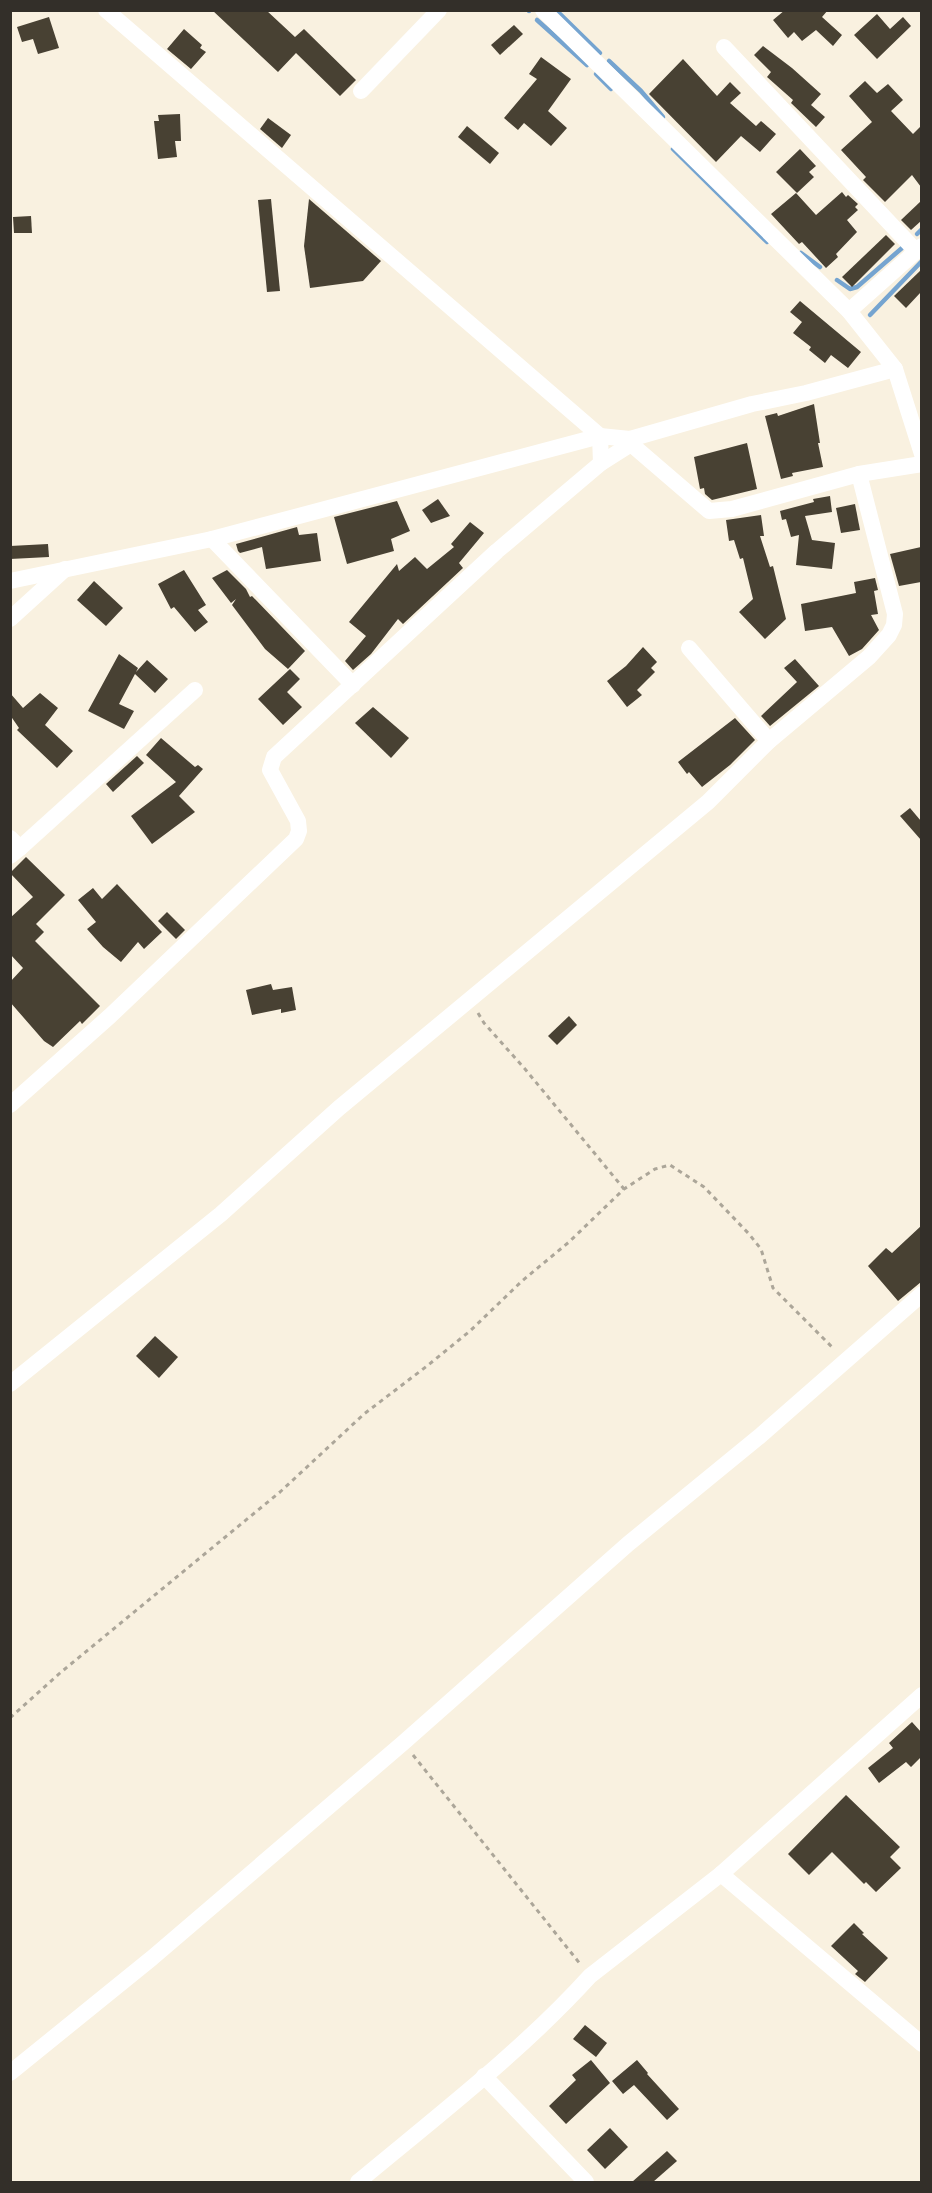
<svg xmlns="http://www.w3.org/2000/svg" width="932" height="2193" font-family="Figtree,sans-serif">
<style>
.lines{fill:none;stroke-linecap:round;stroke-linejoin:round}
.stream{stroke:#75a4d0;stroke-width:4.5}
.building{fill:#484133}
.path{stroke:#aca699;stroke-width:3;stroke-dasharray:4.5 4.5;stroke-linecap:butt}
.minor{stroke:#fff;stroke-width:16}
</style>
<rect width="100%" height="100%" fill="#f9f1e0"/>
<g class="lines">
<g class="stream">
<polyline points="529,10 529,11"/>
<polyline points="556,10 600,53"/>
<polyline points="537,20 587,65"/>
<polyline points="609,61 641,91 663,117"/>
<polyline points="596,74 611,89"/>
<polyline points="673,149 767,242"/>
<polyline points="917,234 922,229"/>
<polyline points="801,253 820,267"/>
<polyline points="837,280 850,289 857,287 902,248"/>
<polyline points="870,315 922,261"/>
</g>
</g>
<g class="building">
<polygon points="212,10 266,10 295,37 304,29 356,80 340,96 296,53 278,72"/>
<polygon points="785,10 828,10 822,17 842,35 833,46 816,30 802,41 794,32 788,38 773,20"/>
<polygon points="877,14 890,29 903,17 911,26 877,59 854,35"/>
<polygon points="49,17 59,48 38,54 33,39 22,42 17,27"/>
<polygon points="514,25 523,34 500,55 491,45"/>
<polygon points="184,29 202,45 200,48 206,52 191,69 167,49"/>
<polygon points="763,46 792,68 821,94 811,105 825,117 816,127 791,103 793,100 767,77 771,72 754,55"/>
<polygon points="541,57 571,79 548,111 567,128 551,146 524,123 518,130 504,118 537,79 529,74"/>
<polygon points="683,59 717,96 730,82 741,93 730,103 756,126 761,121 776,134 760,152 741,136 716,162 649,94"/>
<polygon points="865,81 877,93 888,84 903,100 891,111 913,134 921,126 921,187 912,175 885,202 863,180 866,177 841,150 872,122 849,96"/>
<polygon points="180,114 181,141 175,141 177,157 158,159 154,121 159,121 158,115"/>
<polygon points="268,118 291,135 282,148 260,129"/>
<polygon points="467,126 499,153 490,164 458,137"/>
<polygon points="800,149 816,166 809,172 814,177 797,193 776,172"/>
<polygon points="842,192 846,197 848,195 858,204 855,207 858,210 847,220 857,232 836,254 838,257 826,268 802,242 799,244 771,214 796,193 816,215"/>
<polygon points="271,199 280,291 267,292 258,200"/>
<polygon points="309,199 381,261 363,281 310,288 304,246"/>
<polygon points="921,201 921,221 911,230 901,220"/>
<polygon points="31,216 32,233 14,233 13,217"/>
<polygon points="886,235 895,244 852,287 842,277"/>
<polygon points="921,270 921,292 906,308 894,296"/>
<polygon points="800,301 861,352 848,368 831,355 825,363 809,350 811,347 793,333 802,322 790,312"/>
<polygon points="814,404 820,443 818,443 823,467 792,473 793,476 781,479 765,416 777,413 778,416"/>
<polygon points="747,443 757,489 712,500 705,494 704,488 700,489 694,457"/>
<polygon points="830,496 832,512 805,516 812,540 835,543 832,569 796,565 799,535 791,537 786,519 782,520 780,511 814,502 813,499"/>
<polygon points="438,499 450,516 431,523 422,510"/>
<polygon points="397,501 410,531 391,539 394,551 347,564 334,517"/>
<polygon points="855,504 860,530 841,533 836,508"/>
<polygon points="761,515 764,536 760,536 770,567 773,566 786,619 765,639 739,612 753,599 743,558 740,559 734,540 729,541 726,520"/>
<polygon points="470,522 484,533 459,563 463,568 403,624 398,619 371,654 353,670 345,661 366,636 349,622 397,564 399,571 415,557 427,569 454,547 451,544"/>
<polygon points="297,527 299,535 317,533 321,561 266,569 262,547 240,553 238,551 236,544"/>
<polygon points="48,544 49,557 10,559 10,546"/>
<polygon points="921,547 921,582 899,586 890,554"/>
<polygon points="184,570 206,605 198,610 208,622 195,632 174,607 171,609 158,584"/>
<polygon points="227,570 246,589 250,597 252,596 305,651 288,669 265,649 232,605 236,599 231,603 212,578"/>
<polygon points="875,578 878,590 874,591 878,614 871,615 879,630 862,649 849,656 832,627 805,631 801,604 856,593 854,582"/>
<polygon points="94,581 123,608 106,626 77,600"/>
<polygon points="643,647 657,662 651,668 655,672 637,690 642,695 627,707 607,681 626,666"/>
<polygon points="119,654 138,668 136,672 147,660 168,679 155,693 135,674 119,704 134,711 124,729 88,711"/>
<polygon points="795,659 819,686 770,726 761,716 797,682 784,668"/>
<polygon points="290,669 300,679 287,692 302,707 283,725 258,699"/>
<polygon points="10,693 23,708 40,693 58,708 45,725 73,751 57,768 17,730 19,728 10,715"/>
<polygon points="373,707 409,738 391,758 355,723"/>
<polygon points="735,718 755,740 730,765 702,787 689,772 687,774 678,762"/>
<polygon points="161,738 195,767 198,765 203,769 179,796 195,812 152,844 131,816 176,782 146,755"/>
<polygon points="137,756 144,763 113,792 106,784"/>
<polygon points="910,808 921,821 921,840 900,816"/>
<polygon points="26,857 65,895 36,924 44,932 35,941 100,1006 82,1024 80,1021 53,1047 44,1041 10,1002 10,982 23,968 10,954 10,918 33,897 10,873"/>
<polygon points="117,884 162,932 144,949 138,942 121,962 103,947 87,929 96,922 78,900 93,888 102,899"/>
<polygon points="167,912 185,930 176,939 158,921"/>
<polygon points="271,984 273,990 292,987 296,1010 281,1013 281,1009 252,1015 246,990"/>
<polygon points="569,1016 577,1025 557,1045 548,1036"/>
<polygon points="921,1226 921,1282 898,1301 868,1266 886,1248 892,1253"/>
<polygon points="155,1336 178,1357 159,1378 136,1356"/>
<polygon points="912,1722 921,1732 921,1757 911,1767 906,1762 879,1783 868,1768 893,1748 889,1743"/>
<polygon points="846,1795 900,1847 890,1857 901,1868 876,1892 866,1882 864,1884 832,1852 809,1875 788,1854"/>
<polygon points="854,1923 864,1933 862,1934 888,1958 865,1982 855,1974 858,1971 831,1946"/>
<polygon points="585,2025 607,2043 596,2057 573,2039"/>
<polygon points="591,2060 610,2083 566,2124 549,2106 576,2080 572,2075"/>
<polygon points="637,2060 648,2073 647,2074 679,2109 667,2120 634,2085 623,2094 612,2081"/>
<polygon points="610,2128 628,2147 605,2169 587,2150"/>
<polygon points="667,2151 677,2161 653,2182 632,2182"/>
</g>
<g class="lines">
<g class="path">
<polyline points="478,1013 484,1023 525,1069 624,1189"/>
<polyline points="10,1718 60,1673 280,1492 364,1414 427,1366 470,1331 522,1281 569,1242 624,1189 655,1169 670,1165 704,1187 749,1234 761,1249 773,1288 834,1349"/>
<polyline points="413,1755 581,1965"/>
</g>
<g class="minor">
<polyline points="106,10 600,436 601,463"/>
<polyline points="543,10 849,311 895,369 922,454"/>
<polyline points="724,47 916,251"/>
<polyline points="361,91 439,10"/>
<polyline points="849,311 922,246"/>
<polyline points="630,439 631,444 709,511 732,509 859,474 922,464"/>
<polyline points="212,539 353,685"/>
<polyline points="10,581 212,539 600,436 630,439 752,404 806,393 895,369"/>
<polyline points="10,619 65,569"/>
<polyline points="689,648 769,741"/>
<polyline points="10,838 20,848 10,856"/>
<polyline points="20,848 195,690"/>
<polyline points="10,1105 110,1016 296,839 299,831 298,821 270,770 274,757 497,551 601,463 631,444"/>
<polyline points="10,1384 221,1214 339,1108 708,802 769,741 869,657 889,635 894,625 895,614 859,474"/>
<polyline points="721,1874 922,2044"/>
<polyline points="10,2073 152,1958 403,1743 628,1544 760,1436 922,1294"/>
<polyline points="484,2076 586,2182"/>
<path d="M 358,2182 C 436,2117 522,2051 590,1976 L 721,1874 L 922,1695"/>
</g>
</g>
<rect width="932" height="2193" fill="none" stroke="#332f29" stroke-width="24"/>
</svg>
